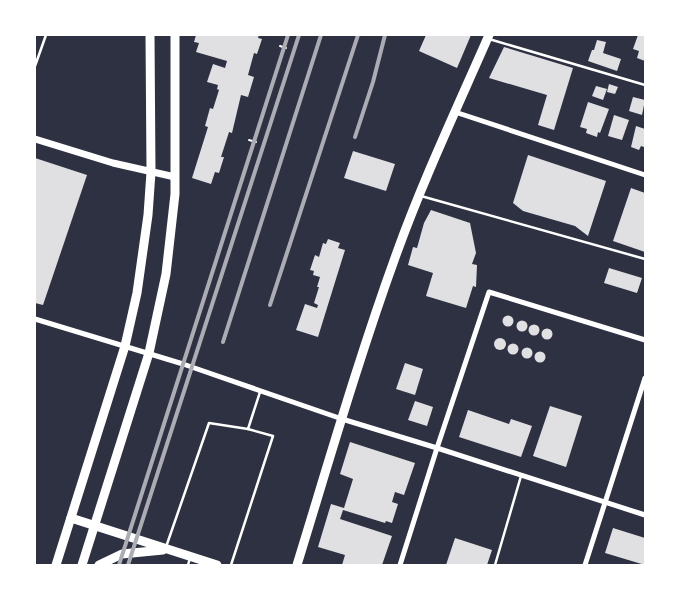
<svg xmlns="http://www.w3.org/2000/svg" width="680" height="600" font-family="Georgia,serif">
<style>
.building{fill:#e0e0e3}
.lines{fill:none;stroke-linecap:round;stroke-linejoin:round}
.path{stroke:#fff;stroke-width:2}
.service{stroke:#fff;stroke-width:2.5}
.minor{stroke:#fff;stroke-width:5}
.tertiary{stroke:#fff;stroke-width:7}
.primary{stroke:#fff;stroke-width:9}
.rail{stroke:#abadb3;stroke-width:4}
</style>
<rect width="100%" height="100%" fill="#2d3142"/>
<g class="building">
<polygon points="196,35 259,35 258,38 262,39 257,54 254,53 248,75 254,77 248,97 241,95 232,133 229,132 221,157 224,157 219,173 215,172 211,184 192,178 208,127 205,126 210,108 213,109 219,90 217,89 218,85 207,82 213,64 225,68 227,61 196,52 199,43 194,42"/>
<polygon points="426,35 471,35 457,68 419,51"/>
<polygon points="638,35 645,35 645,61 637,58 639,51 633,49"/>
<polygon points="597,40 606,42 603,53 621,59 617,71 588,61 592,50 594,50"/>
<polygon points="504,47 573,68 554,130 538,125 547,95 489,78"/>
<polygon points="609,84 618,87 615,94 607,92"/>
<polygon points="596,86 607,89 603,100 592,96"/>
<polygon points="633,97 645,100 642,115 629,111"/>
<polygon points="588,102 609,109 600,133 598,132 597,137 586,133 587,129 580,127"/>
<polygon points="614,115 629,120 622,140 608,136"/>
<polygon points="636,126 645,129 645,142 644,147 641,146 639,150 631,147"/>
<polygon points="353,151 395,164 386,191 344,178"/>
<polygon points="528,155 606,181 588,236 575,226 523,211 513,203"/>
<polygon points="35,158 87,175 43,305 35,303"/>
<polygon points="631,188 645,193 645,252 613,241"/>
<polygon points="431,210 470,223 476,253 472,264 477,265 476,287 473,286 466,308 426,296 433,273 408,265 413,247 417,248 424,223"/>
<polygon points="328,239 340,243 338,248 345,250 318,337 296,330 305,304 317,308 318,305 314,303 319,287 317,287 320,277 313,275 314,271 310,270 315,255 319,257 323,243 326,244"/>
<polygon points="609,268 642,278 637,293 604,283"/>
<circle cx="508" cy="321" r="5.5"/>
<circle cx="522" cy="326" r="5.5"/>
<circle cx="534" cy="330" r="5.5"/>
<circle cx="547" cy="334" r="5.5"/>
<circle cx="500" cy="344" r="6"/>
<circle cx="513" cy="349" r="5.5"/>
<circle cx="527" cy="353" r="5.5"/>
<circle cx="540" cy="357" r="5.5"/>
<polygon points="405,363 423,369 415,395 396,389"/>
<polygon points="415,401 433,407 427,426 408,420"/>
<polygon points="550,406 582,416 566,467 533,456"/>
<polygon points="468,410 509,424 511,419 532,426 521,457 459,437"/>
<polygon points="350,442 415,463 404,495 395,492 392,502 398,504 392,523 386,521 385,523 343,510 340,519 392,536 382,565 342,565 345,555 318,547 331,504 344,508 353,479 340,474"/>
<polygon points="613,528 645,538 645,565 605,553"/>
<polygon points="455,538 492,550 487,565 446,565"/>
</g>
<g class="lines">
<g class="path">
<polyline points="280,46 286,48"/>
<polyline points="249,140 256,142"/>
</g>
<g class="service">
<polyline points="489,39 645,85"/>
<polyline points="35,66 46,35"/>
<polyline points="421,196 645,259"/>
<polyline points="166,547 209,423 248,429 260,392"/>
<polyline points="188,565 190,558"/>
<polyline points="231,565 273,436 248,429"/>
<polyline points="495,565 521,476"/>
</g>
<g class="minor">
<polyline points="455,112 645,175"/>
<polyline points="35,319 183,364 342,419 437,448 645,515"/>
<polyline points="400,565 437,448 489,292 645,340"/>
<polyline points="585,565 645,378"/>
</g>
<polyline class="tertiary" points="35,139 113,163 175,177"/>
<g class="primary">
<polyline points="71,518 217,565"/>
<polyline points="56,565 125,346 137,293 148,215 151,172 150,35"/>
<polyline points="82,565 149,353 166,274 175,194 175,35"/>
<polyline points="99,565 122,554 163,550"/>
<path d="M 297,565 C 329,461 359,357 396,255 C 423,180 457,108 489,35"/>
</g>
<g class="rail">
<polyline points="355,137 373,82 385,35"/>
<polyline points="270,305 358,35"/>
<polyline points="223,342 321,35"/>
<polyline points="119,565 288,35"/>
<polyline points="128,565 299,35"/>
</g>
</g>
<rect width="680" height="600" fill="none" stroke="#ffffff" stroke-width="72"/>
</svg>
